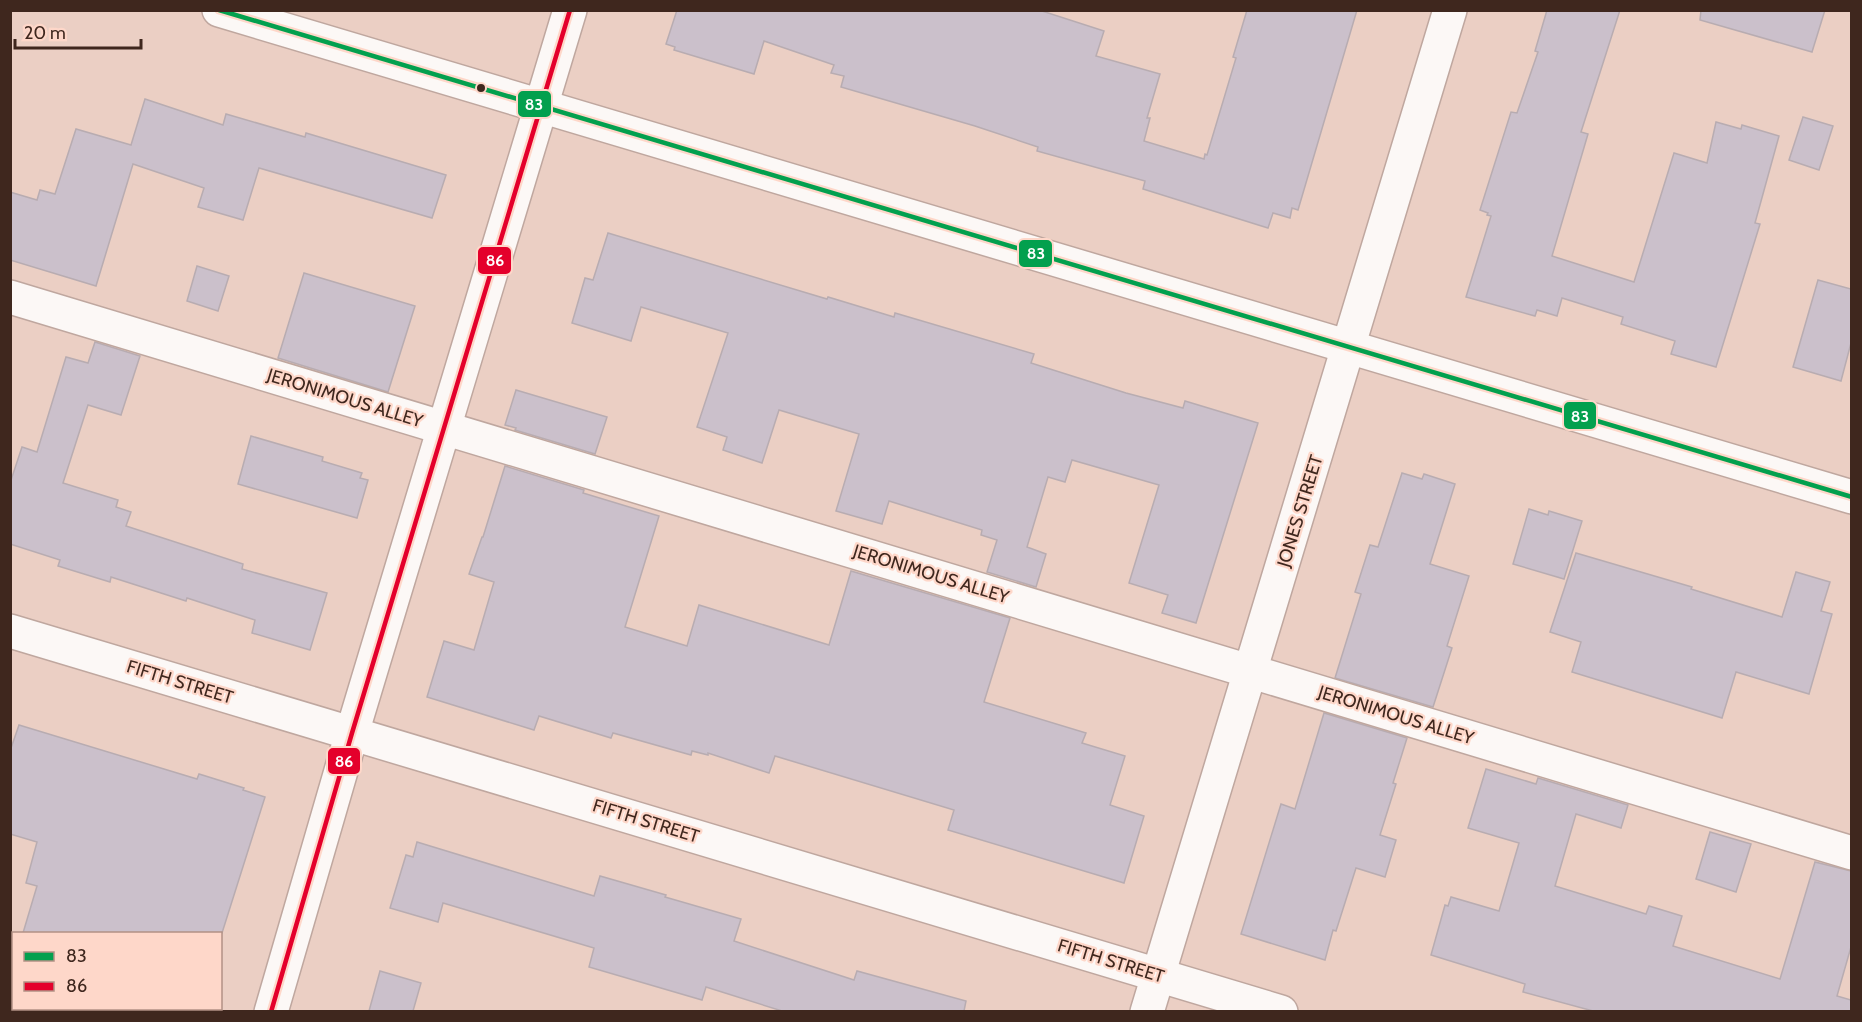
<svg xmlns="http://www.w3.org/2000/svg" width="1862" height="1022" font-family="Cabin,sans-serif">
<style>
.building{fill:#cbc0cb;stroke:#b8acb1;stroke-width:1.5}
.lines{fill:none;stroke-linecap:round;stroke-linejoin:round}
.minor-casing{stroke:#bfa79f;stroke-width:36}
.minor{stroke:#fcf8f6;stroke-width:33}
.bus-1-casing{stroke:#fed7c9;stroke-width:9}
.bus-2-casing{stroke:#fed7c9;stroke-width:9}
.bus-1{stroke:#03a04e;stroke-width:4.5}
.bus-2{stroke:#e4002b;stroke-width:4.5}
.bus-dot{fill:#3f271e;stroke:#fed7c9;stroke-width:2}
.labels{text-anchor:middle;dominant-baseline:central;stroke-width:4.5;stroke-linejoin:round;paint-order:stroke}
.street-label{font-size:18px;fill:#3f271e;stroke:#fed7c9}
.line-badge{stroke:#fed7c9;stroke-width:2}
.badge-label{font-size:16px;text-anchor:middle;font-weight:bold;fill:#fff}
</style>
<rect width="100%" height="100%" fill="#ebcfc4"/>
<g class="building">
<polygon points="677,10 1039,10 1104,31 1096,56 1160,74 1147,118 1150,118 1144,141 1204,159 1205,154 1207,155 1236,58 1233,57 1247,10 1357,10 1298,210 1292,208 1290,218 1273,213 1268,228 1143,189 1145,181 1037,151 1038,147 975,126 841,87 844,76 831,73 834,65 764,41 754,74 674,50 675,47 666,44"/>
<polygon points="1547,10 1620,10 1581,132 1588,134 1552,256 1634,282 1674,153 1707,163 1716,122 1741,129 1742,125 1779,136 1755,223 1760,224 1716,367 1671,354 1675,341 1621,324 1623,317 1562,298 1557,316 1537,310 1535,316 1466,297 1491,216 1487,215 1488,213 1480,210 1511,112 1517,113 1538,52 1535,51"/>
<polygon points="1701,10 1825,10 1812,52 1700,20"/>
<polygon points="145,99 223,125 226,114 305,137 306,133 446,175 432,218 259,168 243,220 198,207 204,188 133,164 96,286 10,260 10,192 37,200 40,190 55,194 76,129 131,145"/>
<polygon points="1803,117 1833,126 1819,170 1789,160"/>
<polygon points="608,233 827,299 828,297 894,317 895,313 1034,354 1031,363 1126,393 1183,408 1185,401 1258,423 1196,623 1162,613 1168,595 1129,583 1159,485 1072,460 1065,482 1048,477 1027,547 1046,554 1036,587 987,572 997,540 981,535 982,530 889,501 882,524 836,511 859,434 779,410 762,463 723,450 727,437 697,427 728,333 641,307 631,341 572,323 585,278 593,280"/>
<polygon points="197,266 229,276 218,311 187,301"/>
<polygon points="304,273 415,306 388,392 278,358"/>
<polygon points="1818,280 1851,289 1851,343 1841,381 1793,367"/>
<polygon points="95,342 140,356 121,415 88,405 63,483 118,500 116,507 131,512 126,526 243,564 242,569 327,593 310,650 252,633 255,620 187,598 186,601 111,577 110,582 58,566 60,560 10,544 10,483 22,447 37,452 66,357 88,363"/>
<polygon points="516,390 607,417 595,454 515,430 516,428 505,425"/>
<polygon points="251,436 323,457 322,461 362,473 360,478 368,480 357,518 238,484"/>
<polygon points="505,466 584,490 583,493 659,516 625,627 687,646 699,605 829,645 851,571 1010,618 984,702 1086,733 1082,743 1125,756 1110,805 1144,816 1124,883 948,830 954,810 775,756 769,773 708,753 708,755 692,751 691,755 613,733 611,738 539,716 534,730 427,697 444,641 474,650 494,582 469,574 482,537 483,537"/>
<polygon points="1402,473 1422,479 1424,474 1455,484 1430,564 1469,576 1447,646 1452,648 1433,707 1335,678 1361,594 1355,592 1370,545 1378,547"/>
<polygon points="1529,509 1548,515 1549,511 1582,521 1564,579 1513,564"/>
<polygon points="1576,553 1692,587 1691,589 1782,617 1796,572 1830,582 1821,611 1832,614 1809,694 1736,672 1722,718 1572,672 1581,642 1550,632"/>
<polygon points="1324,713 1407,738 1393,783 1396,784 1380,835 1396,840 1385,877 1356,868 1336,931 1333,930 1325,960 1241,934 1281,804 1295,809"/>
<polygon points="19,725 197,779 199,774 244,788 243,790 265,797 222,933 23,933 37,886 26,883 37,842 10,834 10,751"/>
<polygon points="1486,769 1536,784 1538,778 1628,805 1621,828 1576,814 1555,886 1646,914 1649,906 1682,916 1673,946 1780,979 1815,862 1851,871 1851,947 1837,996 1851,1000 1851,1011 1593,1011 1523,992 1525,984 1431,955 1445,905 1448,906 1451,897 1499,911 1519,843 1468,828"/>
<polygon points="1710,832 1751,844 1736,892 1696,879"/>
<polygon points="417,842 594,896 600,876 666,895 665,897 741,919 734,941 854,980 857,971 966,1001 964,1011 782,1011 706,987 702,1000 589,967 594,948 443,903 438,922 390,908 406,855 413,857"/>
<polygon points="380,971 421,983 413,1011 369,1011"/>
</g>
<g class="lines">
<g class="minor-casing">
<g id="minor">
<polyline points="219,10 1852,497"/>
<polyline points="10,297 1852,853"/>
<polyline points="10,631 1281,1012"/>
<polyline points="271,1012 352,733 570,10"/>
<polyline points="1147,1012 1450,10"/>
</g>
</g>
<use href="#minor" class="minor"/>
<g class="bus-1-casing">
<polyline id="bus-1" points="219,10 1852,497"/>
</g>
<g class="bus-2-casing">
<polyline id="bus-2" points="271,1012 352,733 570,10"/>
</g>
<use href="#bus-1" class="bus-1"/>
<use href="#bus-2" class="bus-2"/>
</g>
<circle class="bus-dot" cx="481" cy="88" r="5"/>
<g class="labels">
<g class="street-label">
<text transform="translate(345 398) rotate(17)">JERONIMOUS ALLEY</text>
<text transform="translate(1300 511) rotate(-73)">JONES STREET</text>
<text transform="translate(931 574) rotate(17)">JERONIMOUS ALLEY</text>
<text transform="translate(180 682) rotate(17)">FIFTH STREET</text>
<text transform="translate(1396 715) rotate(17)">JERONIMOUS ALLEY</text>
<text transform="translate(646 821) rotate(17)">FIFTH STREET</text>
<text transform="translate(1111 961) rotate(17)">FIFTH STREET</text>
</g>
</g>
<g class="line-badge">
<rect x="517" y="90" width="35" height="28" rx="6" fill="#03a04e"/>
<rect x="1018" y="239" width="35" height="29" rx="6" fill="#03a04e"/>
<rect x="477" y="246" width="35" height="29" rx="6" fill="#e4002b"/>
<rect x="1563" y="401" width="34" height="29" rx="6" fill="#03a04e"/>
<rect x="327" y="747" width="34" height="28" rx="6" fill="#e4002b"/>
</g>
<g class="badge-label">
<text x="534" y="110">83</text>
<text x="1036" y="259">83</text>
<text x="495" y="266">86</text>
<text x="1580" y="422">83</text>
<text x="344" y="767">86</text>
</g>
<rect width="1862" height="1022" fill="none" stroke="#3f271e" stroke-width="24"/>
<rect x="12" y="932" width="210" height="78" fill="#fed7c9" stroke="#b29185" stroke-width="1.5"/>
<rect x="24" y="952" width="30" height="9" fill="#03a04e" stroke="#b29185" stroke-width="1.5"/>
<text x="66" y="962" font-size="18" fill="#3f271e">83</text>
<rect x="24" y="982" width="30" height="9" fill="#e4002b" stroke="#b29185" stroke-width="1.5"/>
<text x="66" y="992" font-size="18" fill="#3f271e">86</text>
<path d="M15 39v9h126v-9" fill="none" stroke="#3f271e" stroke-width="3"/>
<text x="24" y="39" font-size="18" fill="#3f271e" stroke="#fed7c9" stroke-width="4.5" paint-order="stroke">20 m</text>
</svg>
